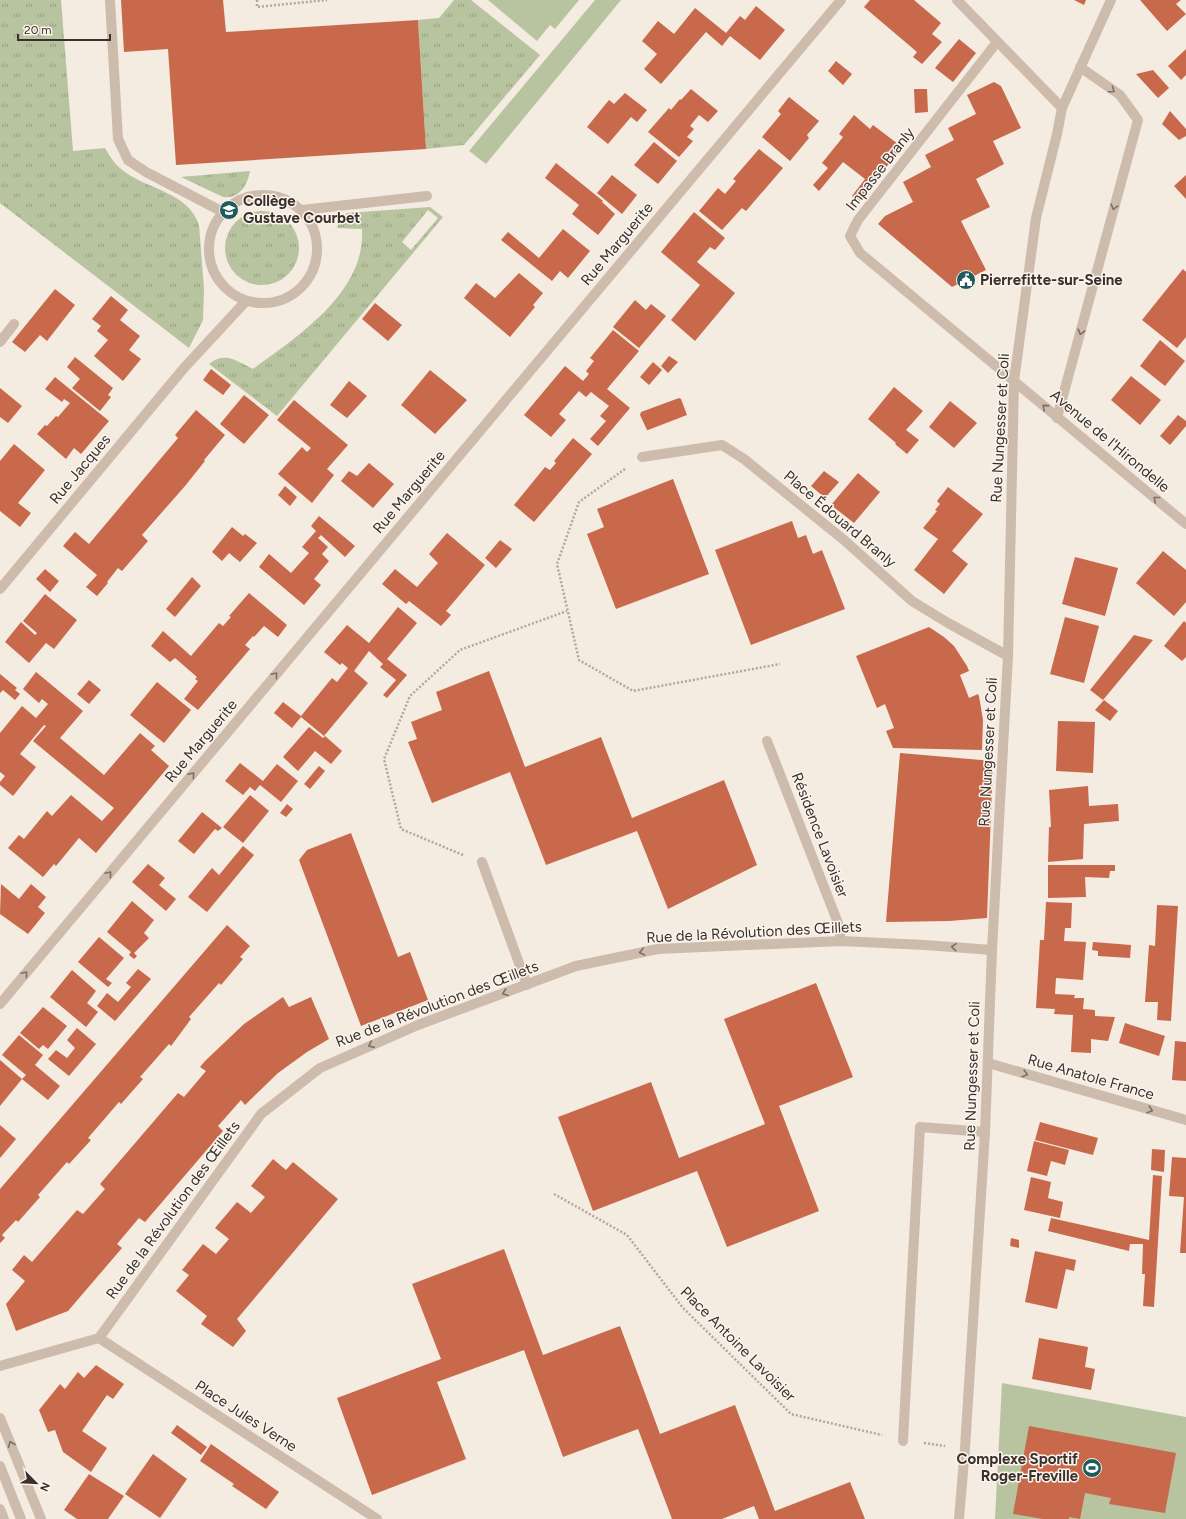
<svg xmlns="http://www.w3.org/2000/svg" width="1186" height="1519" font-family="Figtree,sans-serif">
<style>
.grass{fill:url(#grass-tufts);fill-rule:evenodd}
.garden{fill:#b8c4a0}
.building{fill:#c8694b}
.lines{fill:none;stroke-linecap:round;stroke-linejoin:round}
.path{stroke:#b9a596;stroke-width:2.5;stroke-dasharray:2 2;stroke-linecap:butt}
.minor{stroke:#cdbbac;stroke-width:10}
.oneway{stroke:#7d6f65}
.labels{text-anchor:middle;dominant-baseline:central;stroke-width:3;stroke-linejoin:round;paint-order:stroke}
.street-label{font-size:15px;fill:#3b302b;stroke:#fbf5ee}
.poi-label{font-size:15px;font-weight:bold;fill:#3b302b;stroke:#fbf5ee;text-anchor:start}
</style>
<defs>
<pattern id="grass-tufts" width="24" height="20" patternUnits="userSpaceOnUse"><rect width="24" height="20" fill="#b8c4a0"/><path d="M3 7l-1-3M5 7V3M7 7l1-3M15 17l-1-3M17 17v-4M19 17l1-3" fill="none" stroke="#97a083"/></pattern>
</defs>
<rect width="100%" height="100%" fill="#f4ebe1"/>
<g class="grass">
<path d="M 0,0 L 61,0 L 73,151 L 105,148 C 110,157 116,166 125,172 C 149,190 188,192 199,225 L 204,289 L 203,320 L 189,348 L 0,203 Z"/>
<polygon points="454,0 471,0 540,55 464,145 426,149 418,20 439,18"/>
<path d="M 250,171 C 247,186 239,199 223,197 L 181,177 Z"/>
<path d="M 430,207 L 443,217 L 277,416 L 209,364 C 225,351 237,361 253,369 C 298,336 366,292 362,229 L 337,228 L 340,220 L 347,213 ZM 428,210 L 438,218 L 411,250 L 402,242 Z"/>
<circle cx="262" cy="248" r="37"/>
</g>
<g class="garden">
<polygon points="488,0 579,0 555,29 550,25 537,41"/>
<polygon points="595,0 621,0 486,164 469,151"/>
<polygon points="1002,1383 1186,1417 1186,1519 995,1519"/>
</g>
<g class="building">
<polygon points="121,0 223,0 226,32 418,20 426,149 176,165 168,49 124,52"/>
<polygon points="870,0 914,0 941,23 932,34 942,42 922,64 913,57 917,52 864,7"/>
<polygon points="1074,0 1086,0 1084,5"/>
<polygon points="1140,0 1181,0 1176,4 1186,14 1167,31"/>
<polygon points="756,6 785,30 760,60 730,36 722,46 706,32 661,84 644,69 657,54 642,41 658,21 674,34 695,8 726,33 740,16 745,20"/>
<polygon points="959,39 976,53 953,82 935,68"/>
<polygon points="1186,49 1186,75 1181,80 1168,66"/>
<polygon points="836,61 852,74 843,85 828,71"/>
<polygon points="1153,70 1169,88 1158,98 1136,74"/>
<polygon points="994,82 1001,86 1021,128 993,141 1004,164 976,179 990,207 961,221 986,270 952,287 878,224 885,216 913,202 903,182 931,167 925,155 954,140 948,128 976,114 967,95"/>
<polygon points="691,89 718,111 708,122 699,115 690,126 694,129 687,137 693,141 679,157 648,132 669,108 671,110 680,99 681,100"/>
<polygon points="914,89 927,89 928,112 915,113"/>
<polygon points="625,93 647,110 637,122 631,117 608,144 587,127 609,100 614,104"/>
<polygon points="789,97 819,121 807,135 809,138 790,161 762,137 781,114 778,111"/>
<polygon points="1170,111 1186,129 1186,136 1179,140 1162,124"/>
<polygon points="854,115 870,129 873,125 902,147 859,202 852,196 865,179 843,162 819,191 813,185 828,168 822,163 843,137 839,134"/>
<polygon points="654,142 677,161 658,184 634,165"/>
<polygon points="759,149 783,168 746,211 742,208 722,230 699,211 718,188 725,194 736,181 733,179"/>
<polygon points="556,163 603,201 602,202 615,214 598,235 572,214 579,205 545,178"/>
<polygon points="612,175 637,195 622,214 597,193"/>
<polygon points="1186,175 1186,199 1174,186"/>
<polygon points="694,212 725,238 715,250 710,247 697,262 735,293 695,341 671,320 700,285 661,252"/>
<polygon points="563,229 590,251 568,278 560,271 552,281 501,240 508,232 539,258"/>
<polygon points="1183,269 1186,272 1186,337 1177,348 1142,320"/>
<polygon points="519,273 543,293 533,305 535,307 510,337 464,298 476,283 495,298"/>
<polygon points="55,289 75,305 47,341 40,335 25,352 12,342"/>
<polygon points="111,296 128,310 120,320 140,336 129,350 141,359 123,381 94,356 108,340 97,331 101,326 92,319"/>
<polygon points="635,300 646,310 651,304 666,316 639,348 613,327"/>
<polygon points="375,303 402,325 388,341 362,319"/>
<polygon points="613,330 639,351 607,389 630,408 598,446 590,439 606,421 600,416 609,406 591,392 586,397 579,391 559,414 566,420 551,437 524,415 565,366 583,381 589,374 586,371 594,361 590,358"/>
<polygon points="1160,340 1185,361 1165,386 1140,366"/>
<polygon points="669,356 678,362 668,373 661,366"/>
<polygon points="75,357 113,388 108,395 111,397 100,411 72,388 80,379 67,367"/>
<polygon points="653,362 662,370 649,385 640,377"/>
<polygon points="211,369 231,385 223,395 203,380"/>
<polygon points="430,370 467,400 435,434 401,405"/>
<polygon points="1131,376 1161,400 1140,425 1111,400"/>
<polygon points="55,377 109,421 81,454 74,448 66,459 37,434 45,425 47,426 56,416 58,417 70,403 64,399 62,402 45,389"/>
<polygon points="349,381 367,396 347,418 330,405"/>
<polygon points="894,387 923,411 906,430 919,440 907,454 895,444 896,443 868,419"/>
<polygon points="0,388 22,406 8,423 0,417"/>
<polygon points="244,395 269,415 244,444 220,424"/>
<polygon points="679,398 681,399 687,415 648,430 647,430 640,415 641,412"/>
<polygon points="294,400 348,445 327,469 334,475 312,503 278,474 302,447 307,452 311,448 277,420"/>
<polygon points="950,401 977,423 954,448 929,427"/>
<polygon points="196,410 225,435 204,460 205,461 185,486 142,535 148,541 122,571 118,568 107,582 108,583 97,596 86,587 97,575 63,546 75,532 89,544 178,438 175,435"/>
<polygon points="1178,415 1186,421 1186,426 1170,445 1160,436"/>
<polygon points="573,438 592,454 534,522 514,505 545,467 550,470 556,463 554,461"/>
<polygon points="14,444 45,470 18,503 31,513 20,527 0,511 0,461"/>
<polygon points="369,463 394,484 373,508 341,481 349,471 357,476"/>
<polygon points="824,471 839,482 825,498 811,486"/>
<polygon points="858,473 880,492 854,523 831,505"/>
<polygon points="673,479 709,574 616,609 587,534 604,527 597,509"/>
<polygon points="285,486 297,497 290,506 278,495"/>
<polygon points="948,487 983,514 952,551 968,564 944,594 914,570 938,539 923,528 937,511 935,510 940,504 937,501"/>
<polygon points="319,516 355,546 345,557 321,535 318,538 328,547 322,554 329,561 314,579 321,585 304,605 259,567 269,554 291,573 309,553 302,547 316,531 311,526"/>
<polygon points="792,521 798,538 806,535 813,554 822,550 845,609 751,645 715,550"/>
<polygon points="232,527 243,536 245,534 257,543 240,562 229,553 222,561 212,552"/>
<polygon points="447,533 485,565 446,611 451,615 441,626 409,601 406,604 382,584 395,569 417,587 438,563 429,554"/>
<polygon points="500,540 512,549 496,568 485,558"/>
<polygon points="1163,551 1186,570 1186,602 1174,616 1136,583"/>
<polygon points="1075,557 1118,568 1105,616 1062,604"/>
<polygon points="45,569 59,581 50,592 36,579"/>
<polygon points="192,577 201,586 175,617 166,609"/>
<polygon points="249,593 287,625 278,637 264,626 254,637 253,636 245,645 250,649 198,710 184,699 198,681 195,679 197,677 175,658 170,662 151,646 163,631 191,656 219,623 223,626 231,617 229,616"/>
<polygon points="45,594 77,620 54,649 46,643 29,663 5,642 21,622 35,635 37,633 23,621"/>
<polygon points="398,607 417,623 387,659 407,675 387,698 383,695 396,680 380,667 383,664 369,651 354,671 368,683 324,736 301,717 292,728 274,713 283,702 301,716 332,678 337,682 348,668 342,663 340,665 324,652 347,625 369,643"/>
<polygon points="1065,617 1099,626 1084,683 1050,674"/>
<polygon points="1184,621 1186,623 1186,657 1182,661 1164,646"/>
<polygon points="929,627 944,637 954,646 967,666 969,671 960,675 969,698 978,694 979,696 983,720 982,750 893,748 886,731 894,728 885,704 877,708 856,656"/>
<polygon points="1134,635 1153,640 1103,700 1090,690"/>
<polygon points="489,671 525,767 601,737 632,818 724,780 757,865 668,909 637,831 546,865 510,772 432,803 408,742 417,739 411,722 442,710 436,692"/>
<polygon points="36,672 83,711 60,738 104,775 140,733 155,746 151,750 169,766 96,853 79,838 56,866 54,864 43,877 8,848 19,835 24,839 47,811 52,816 71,795 102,821 114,808 33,741 46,726 44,725 20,754 36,767 13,796 0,785 0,782 5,776 0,772 0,733 22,706 36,718 48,704 42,699 39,703 23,689"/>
<polygon points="0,674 17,688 15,690 20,694 15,700 3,690 0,693"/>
<polygon points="89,680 101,690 89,704 77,694"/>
<polygon points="157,682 191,710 164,743 130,715"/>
<polygon points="1104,700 1118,711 1110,721 1095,710"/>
<polygon points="1058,721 1095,722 1093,773 1056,771"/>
<polygon points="309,727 323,738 325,736 342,751 331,764 315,751 298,771 283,757"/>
<polygon points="900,753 993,761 987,918 949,921 886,922"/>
<polygon points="240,763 263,781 277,764 298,781 281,802 260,785 255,791 250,787 243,795 225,781"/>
<polygon points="319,766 325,771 310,789 304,784"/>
<polygon points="1088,786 1089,806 1118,804 1119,821 1084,824 1083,859 1048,862 1049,827 1051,827 1049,790"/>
<polygon points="250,795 269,811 243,843 223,827"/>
<polygon points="287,804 293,809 286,817 280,813"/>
<polygon points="202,812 222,828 218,831 215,829 194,854 178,841"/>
<polygon points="351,833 398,957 410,952 428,1000 361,1026 299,860 307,850"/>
<polygon points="243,846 254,855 207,912 188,897 212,868 219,875"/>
<polygon points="148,864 165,878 159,885 176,899 166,911 132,882"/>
<polygon points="1048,865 1115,865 1115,871 1110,871 1109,878 1085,877 1086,897 1048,898"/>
<polygon points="1,884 19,899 31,884 46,897 38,907 45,913 28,934 0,914"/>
<polygon points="132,901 154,920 144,933 149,938 134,953 137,956 134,959 129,955 131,952 107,932"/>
<polygon points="1046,902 1072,903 1071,928 1065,928 1064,941 1086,942 1083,980 1056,978 1055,994 1075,995 1074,998 1084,998 1083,1009 1095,1010 1095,1016 1115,1017 1108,1041 1091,1039 1091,1053 1071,1052 1073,1015 1054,1014 1055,1009 1036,1008 1040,940 1044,940"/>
<polygon points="1157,905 1178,906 1171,1021 1157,1020 1158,1002 1145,1002 1149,945 1155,946"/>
<polygon points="227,925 250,946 240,957 243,959 221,985 219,983 189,1017 191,1019 171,1046 169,1044 140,1077 143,1079 121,1104 119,1102 88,1138 91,1140 69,1164 67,1162 38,1195 40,1197 18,1222 16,1220 2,1235 5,1238 0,1243 0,1189"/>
<polygon points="99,937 124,958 106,979 112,983 108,987 78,962"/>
<polygon points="1093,942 1131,945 1130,958 1098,956 1098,951 1092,950"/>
<polygon points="138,969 151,979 115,1021 97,1006 107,993 118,1002 131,987 126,983"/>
<polygon points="72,970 96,991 87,1003 98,1012 86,1027 50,997"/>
<polygon points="816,983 853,1077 779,1106 819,1211 727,1247 697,1171 593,1211 558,1117 651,1082 679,1158 765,1124 724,1019"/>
<polygon points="283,997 289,1007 311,997 329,1039 307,1052 278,1073 245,1105 241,1100 218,1126 223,1131 145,1222 139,1218 117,1244 122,1248 68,1311 16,1331 6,1304 25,1281 12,1270 24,1255 32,1262 77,1210 83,1214 105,1189 100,1184 178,1093 184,1097 206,1071 200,1067 205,1061 244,1024"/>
<polygon points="43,1007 67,1026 48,1049 43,1045 39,1049 20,1033"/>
<polygon points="1125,1023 1165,1036 1159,1056 1119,1043"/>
<polygon points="77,1028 96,1044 69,1076 48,1059 56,1050 67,1058 75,1048 67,1040"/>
<polygon points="19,1035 43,1055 35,1065 60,1086 48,1100 22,1079 26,1075 2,1055"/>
<polygon points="1175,1041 1186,1042 1186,1081 1172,1080"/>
<polygon points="0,1060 22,1079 0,1106"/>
<polygon points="1040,1122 1098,1138 1093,1155 1035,1140"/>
<polygon points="0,1125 16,1139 0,1158"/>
<polygon points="1034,1141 1069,1150 1065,1165 1051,1161 1047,1176 1027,1171"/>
<polygon points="1152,1149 1165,1150 1164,1172 1151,1170"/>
<polygon points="1172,1157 1186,1158 1186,1253 1180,1253 1184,1197 1169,1196"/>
<polygon points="273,1159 286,1170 293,1162 338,1199 237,1319 246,1331 233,1347 201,1324 207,1316 176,1291 189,1275 182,1270 203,1244 216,1254 229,1239 215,1228 237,1202 251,1213 265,1197 251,1186"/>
<polygon points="1153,1175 1162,1176 1154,1307 1143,1306 1145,1274 1142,1274 1143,1244 1130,1244 1129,1251 1048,1231 1051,1218 1149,1240"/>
<polygon points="1031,1177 1051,1182 1048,1198 1063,1202 1060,1218 1024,1210"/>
<polygon points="1011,1238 1019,1240 1019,1248 1010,1246"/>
<polygon points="504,1249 543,1355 620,1326 660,1434 735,1405 775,1511 850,1482 865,1519 759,1519 754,1506 722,1519 672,1519 638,1429 563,1457 524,1350 437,1382 466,1459 372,1495 337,1398 441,1359 412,1284"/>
<polygon points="1035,1251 1076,1260 1074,1271 1066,1269 1057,1309 1025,1302"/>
<polygon points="1039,1338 1088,1347 1085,1367 1095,1369 1091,1390 1032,1379"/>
<polygon points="96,1365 124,1384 113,1399 107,1395 82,1431 107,1448 91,1472 63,1452 55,1430 48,1432 39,1410 60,1384 65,1389 78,1372 84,1378"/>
<polygon points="177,1425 207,1447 201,1455 171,1433"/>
<polygon points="1029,1426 1176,1453 1165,1513 1109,1504 1111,1498 1085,1493 1080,1519 1069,1517 1069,1519 1043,1519 1013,1514"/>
<polygon points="211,1444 279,1492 266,1509 232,1486 234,1484 200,1461"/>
<polygon points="153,1454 187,1479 160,1518 125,1494"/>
<polygon points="89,1474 124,1496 108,1519 77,1519 64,1510"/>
</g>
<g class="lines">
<g class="path">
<polyline points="257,0 257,7 327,0"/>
<polyline points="625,469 579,502 557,564 579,660 633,691 780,664"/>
<polyline points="463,855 401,829 384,759 410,696 460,650 567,611"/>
<polyline points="554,1194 627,1235 683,1308 791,1414 882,1435"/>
<polyline points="924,1443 945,1446"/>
</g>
<g class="minor">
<polyline points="110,0 118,139 128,160 146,172 223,212"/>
<polyline points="957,0 1062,108"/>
<polyline points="997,42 858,220 850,236 860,253 1186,524"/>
<circle cx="263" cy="249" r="54"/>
<polyline points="302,210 427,196"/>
<polyline points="0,342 14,324"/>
<polyline points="1057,418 1138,120 1120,95 1080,67"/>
<polyline points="642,457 722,445 744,459 844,540 912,601 948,623 1008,656"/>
<polyline points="0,589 184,368 246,301"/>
<polyline points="767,741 838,923 841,941"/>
<polyline points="482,862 527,985"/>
<polyline points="0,1004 841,0"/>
<polyline points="988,1063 1186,1120"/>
<polyline points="99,1338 377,1519"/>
<polyline points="0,1366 99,1338 261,1114 320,1068 418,1025 576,966 658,949 841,941 925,945 992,950"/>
<polyline points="0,1418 41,1519"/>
<polyline points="903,1441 920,1127 985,1132"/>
<polyline points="0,1466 21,1519"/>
<polyline points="0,1509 4,1519"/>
<polyline points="959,1519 965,1448 985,1132 992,950 1008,656 1014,381 1036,218 1057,134 1062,108 1111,0"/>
</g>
</g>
<defs><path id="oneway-chevron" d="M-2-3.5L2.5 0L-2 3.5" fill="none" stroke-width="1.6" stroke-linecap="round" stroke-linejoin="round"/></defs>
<g class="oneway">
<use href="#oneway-chevron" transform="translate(1112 90) rotate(35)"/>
<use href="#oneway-chevron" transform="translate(1114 207) rotate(105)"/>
<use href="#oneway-chevron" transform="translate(1081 332) rotate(105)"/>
<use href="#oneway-chevron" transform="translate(1045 407) rotate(-139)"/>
<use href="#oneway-chevron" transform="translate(1156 499) rotate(-141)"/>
<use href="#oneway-chevron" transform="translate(275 675) rotate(-50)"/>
<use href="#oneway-chevron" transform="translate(192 775) rotate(-50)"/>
<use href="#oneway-chevron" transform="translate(109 874) rotate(-50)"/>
<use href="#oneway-chevron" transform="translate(954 947) rotate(-175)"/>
<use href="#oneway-chevron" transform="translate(642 952) rotate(168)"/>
<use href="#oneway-chevron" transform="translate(25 974) rotate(-50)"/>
<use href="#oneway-chevron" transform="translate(505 993) rotate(160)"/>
<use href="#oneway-chevron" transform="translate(371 1045) rotate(156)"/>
<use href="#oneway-chevron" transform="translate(1025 1074) rotate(16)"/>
<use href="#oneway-chevron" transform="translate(1150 1110) rotate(16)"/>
<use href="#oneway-chevron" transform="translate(11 1444) rotate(-112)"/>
</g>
<defs>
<g id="school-disc" transform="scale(1)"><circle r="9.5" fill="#1f5a5e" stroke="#fbf5ee"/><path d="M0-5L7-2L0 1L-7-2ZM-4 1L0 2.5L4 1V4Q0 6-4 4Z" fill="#fff"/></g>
<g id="civic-disc" transform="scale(1)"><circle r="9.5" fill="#1f5a5e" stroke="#fbf5ee"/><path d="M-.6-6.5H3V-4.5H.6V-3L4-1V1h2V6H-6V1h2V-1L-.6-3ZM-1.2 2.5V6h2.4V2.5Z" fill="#fff"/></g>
<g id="stadium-disc" transform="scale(1)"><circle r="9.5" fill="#1f5a5e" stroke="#fbf5ee"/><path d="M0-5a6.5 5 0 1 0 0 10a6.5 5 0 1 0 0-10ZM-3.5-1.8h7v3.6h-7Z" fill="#fff"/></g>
</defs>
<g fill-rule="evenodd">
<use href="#school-disc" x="229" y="210"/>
<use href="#civic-disc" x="966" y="280"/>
<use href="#stadium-disc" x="1092" y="1468"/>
</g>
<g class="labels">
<g class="street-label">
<text transform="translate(880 169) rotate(-52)">Impasse Branly</text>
<text transform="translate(617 244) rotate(-50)">Rue Marguerite</text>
<text transform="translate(1000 428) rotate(-87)">Rue Nungesser et Coli</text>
<text transform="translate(1110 441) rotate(40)">Avenue de l'Hirondelle</text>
<text transform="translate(80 469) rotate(-50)">Rue Jacques</text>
<text transform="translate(409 492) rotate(-50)">Rue Marguerite</text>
<text transform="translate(840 519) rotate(40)">Place Édouard Branly</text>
<text transform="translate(201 741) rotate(-50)">Rue Marguerite</text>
<text transform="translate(988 752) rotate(-87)">Rue Nungesser et Coli</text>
<text transform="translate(820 835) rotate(69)">Résidence Lavoisier</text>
<text transform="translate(754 932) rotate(-3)">Rue de la Révolution des Œillets</text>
<text transform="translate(437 1004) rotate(-21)">Rue de la Révolution des Œillets</text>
<text transform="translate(972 1076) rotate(-88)">Rue Nungesser et Coli</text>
<text transform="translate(1091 1077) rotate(16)">Rue Anatole France</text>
<text transform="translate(173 1210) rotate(-54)">Rue de la Révolution des Œillets</text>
<text transform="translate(738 1344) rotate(45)">Place Antoine Lavoisier</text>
<text transform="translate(246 1416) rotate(33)">Place Jules Verne</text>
</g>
<g class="poi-label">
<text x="243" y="201">Collège<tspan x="243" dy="17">Gustave Courbet</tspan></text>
<text x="980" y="280">Pierrefitte-sur-Seine</text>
<text x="1078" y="1459" text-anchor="end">Complexe Sportif<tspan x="1078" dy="17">Roger-Freville</tspan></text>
</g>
</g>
<g transform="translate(36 1483) rotate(114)" stroke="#fbf5ee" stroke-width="3" paint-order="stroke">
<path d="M0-3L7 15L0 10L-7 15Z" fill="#3b302b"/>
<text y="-6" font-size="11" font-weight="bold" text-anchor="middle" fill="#3b302b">N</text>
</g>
<path d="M18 34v6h92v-6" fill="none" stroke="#3b302b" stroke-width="2"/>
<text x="24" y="34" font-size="12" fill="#3b302b" stroke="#fbf5ee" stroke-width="3" paint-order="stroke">20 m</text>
</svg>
